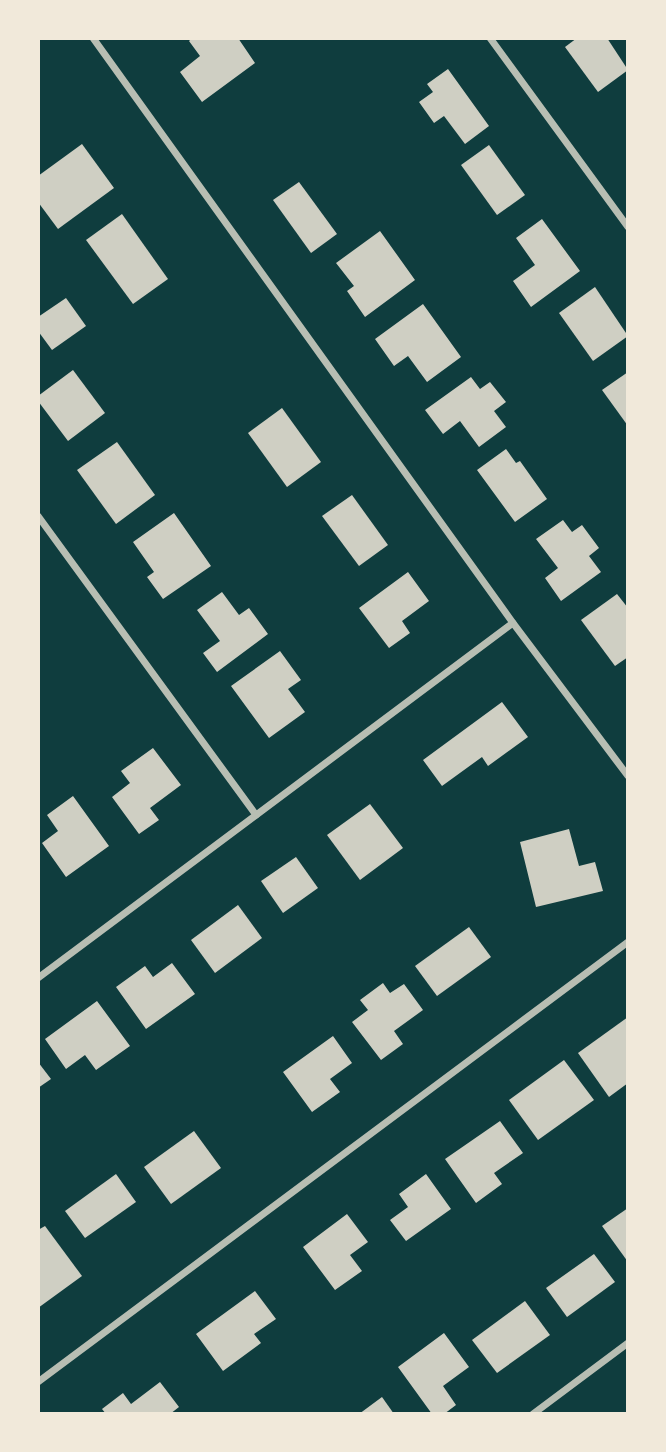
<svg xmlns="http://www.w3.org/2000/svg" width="666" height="1452" font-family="'Exo 2',sans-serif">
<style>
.building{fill:#cfcfc3}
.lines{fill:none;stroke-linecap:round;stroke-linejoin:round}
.minor{stroke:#b8beb3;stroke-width:7}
</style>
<rect width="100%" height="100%" fill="#0f3d3e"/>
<g class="building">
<polygon points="192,38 238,38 255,63 202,102 180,72 200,56 189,41"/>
<polygon points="577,38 607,38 628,70 598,92 565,47"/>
<polygon points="448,69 489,126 465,144 444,116 434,123 419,102 433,92 427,84"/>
<polygon points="82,144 114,188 58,229 38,202 38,176"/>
<polygon points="489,145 525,195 497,215 461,165"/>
<polygon points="299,182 337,234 311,253 273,200"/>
<polygon points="122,214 168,279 133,304 86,240"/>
<polygon points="542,219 580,271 531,307 513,281 535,265 516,238"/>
<polygon points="380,231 415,280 365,317 347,291 354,286 336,263"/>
<polygon points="595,287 628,336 593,361 559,313"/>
<polygon points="66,298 86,326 52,350 38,331 38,317"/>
<polygon points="423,304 461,357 427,382 408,356 394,366 375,339"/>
<polygon points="73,370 105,413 68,441 38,401 38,396"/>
<polygon points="628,372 628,426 602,390"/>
<polygon points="471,377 480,389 490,382 506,402 494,411 506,427 479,447 460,421 443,434 425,410"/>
<polygon points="282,408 321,462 287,487 248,433"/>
<polygon points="117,442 155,495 116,524 77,470"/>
<polygon points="506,449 516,463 520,461 547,499 515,522 477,470"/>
<polygon points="352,495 388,545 359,566 322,516"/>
<polygon points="174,513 211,566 163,599 147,577 154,572 133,542"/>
<polygon points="563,520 572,532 582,525 599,548 589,556 601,572 561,601 545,578 558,568 536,539"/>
<polygon points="408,572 429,601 402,621 410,633 389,648 359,608"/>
<polygon points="222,592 239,615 249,608 268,634 217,672 203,653 220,641 197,610"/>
<polygon points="617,594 628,608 628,657 615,666 581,620"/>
<polygon points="280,651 301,680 288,689 305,712 269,738 231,686"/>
<polygon points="502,702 528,737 488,766 482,757 442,786 423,760"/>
<polygon points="153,748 181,785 150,808 159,820 139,834 112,797 130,783 121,771"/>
<polygon points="73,796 109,846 66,877 42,843 58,831 47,815"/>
<polygon points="370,804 403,848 360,880 327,835"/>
<polygon points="569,829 579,866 595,862 603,891 536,907 520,842"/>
<polygon points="296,857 318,888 283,913 261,881"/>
<polygon points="238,905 262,938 215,973 191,940"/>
<polygon points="469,927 491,957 437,996 415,966"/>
<polygon points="172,963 195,994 146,1029 116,987 145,966 153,977"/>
<polygon points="383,983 390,993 404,984 423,1010 394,1031 403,1044 381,1060 352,1022 368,1010 360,1000"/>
<polygon points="97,1001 130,1046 96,1070 85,1055 66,1069 45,1039"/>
<polygon points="628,1017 628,1083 609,1097 578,1053"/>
<polygon points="333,1036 352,1063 330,1079 340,1092 312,1112 283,1072"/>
<polygon points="564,1060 594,1100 538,1140 509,1100"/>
<polygon points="38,1062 51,1079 38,1088"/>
<polygon points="500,1121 523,1153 494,1173 502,1184 476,1203 445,1159"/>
<polygon points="194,1131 221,1168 171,1204 144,1167"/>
<polygon points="116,1174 136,1202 85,1238 65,1211"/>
<polygon points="426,1174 451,1209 406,1241 390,1220 408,1207 399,1194"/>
<polygon points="628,1208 628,1262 602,1226"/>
<polygon points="347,1214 368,1242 350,1255 362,1271 335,1290 303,1247"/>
<polygon points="45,1226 82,1276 38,1308 38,1230"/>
<polygon points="594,1254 615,1282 567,1317 546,1288"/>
<polygon points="255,1291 276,1319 254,1334 261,1343 223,1371 196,1334"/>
<polygon points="525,1301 550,1335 497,1373 472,1340"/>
<polygon points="444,1333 469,1367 443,1386 456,1405 444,1414 432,1414 398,1367"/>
<polygon points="160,1382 179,1407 170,1414 106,1414 102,1409 123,1393 131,1404"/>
<polygon points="382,1397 394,1414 359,1414"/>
</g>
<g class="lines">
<g class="minor">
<polyline points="93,38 513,623 628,776"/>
<polyline points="490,38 628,227"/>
<polyline points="38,516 256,815"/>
<polyline points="38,978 513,623"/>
<polyline points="38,1382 628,942"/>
<polyline points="533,1414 628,1343"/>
</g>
</g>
<rect width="666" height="1452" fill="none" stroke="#f1e9da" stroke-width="80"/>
</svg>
